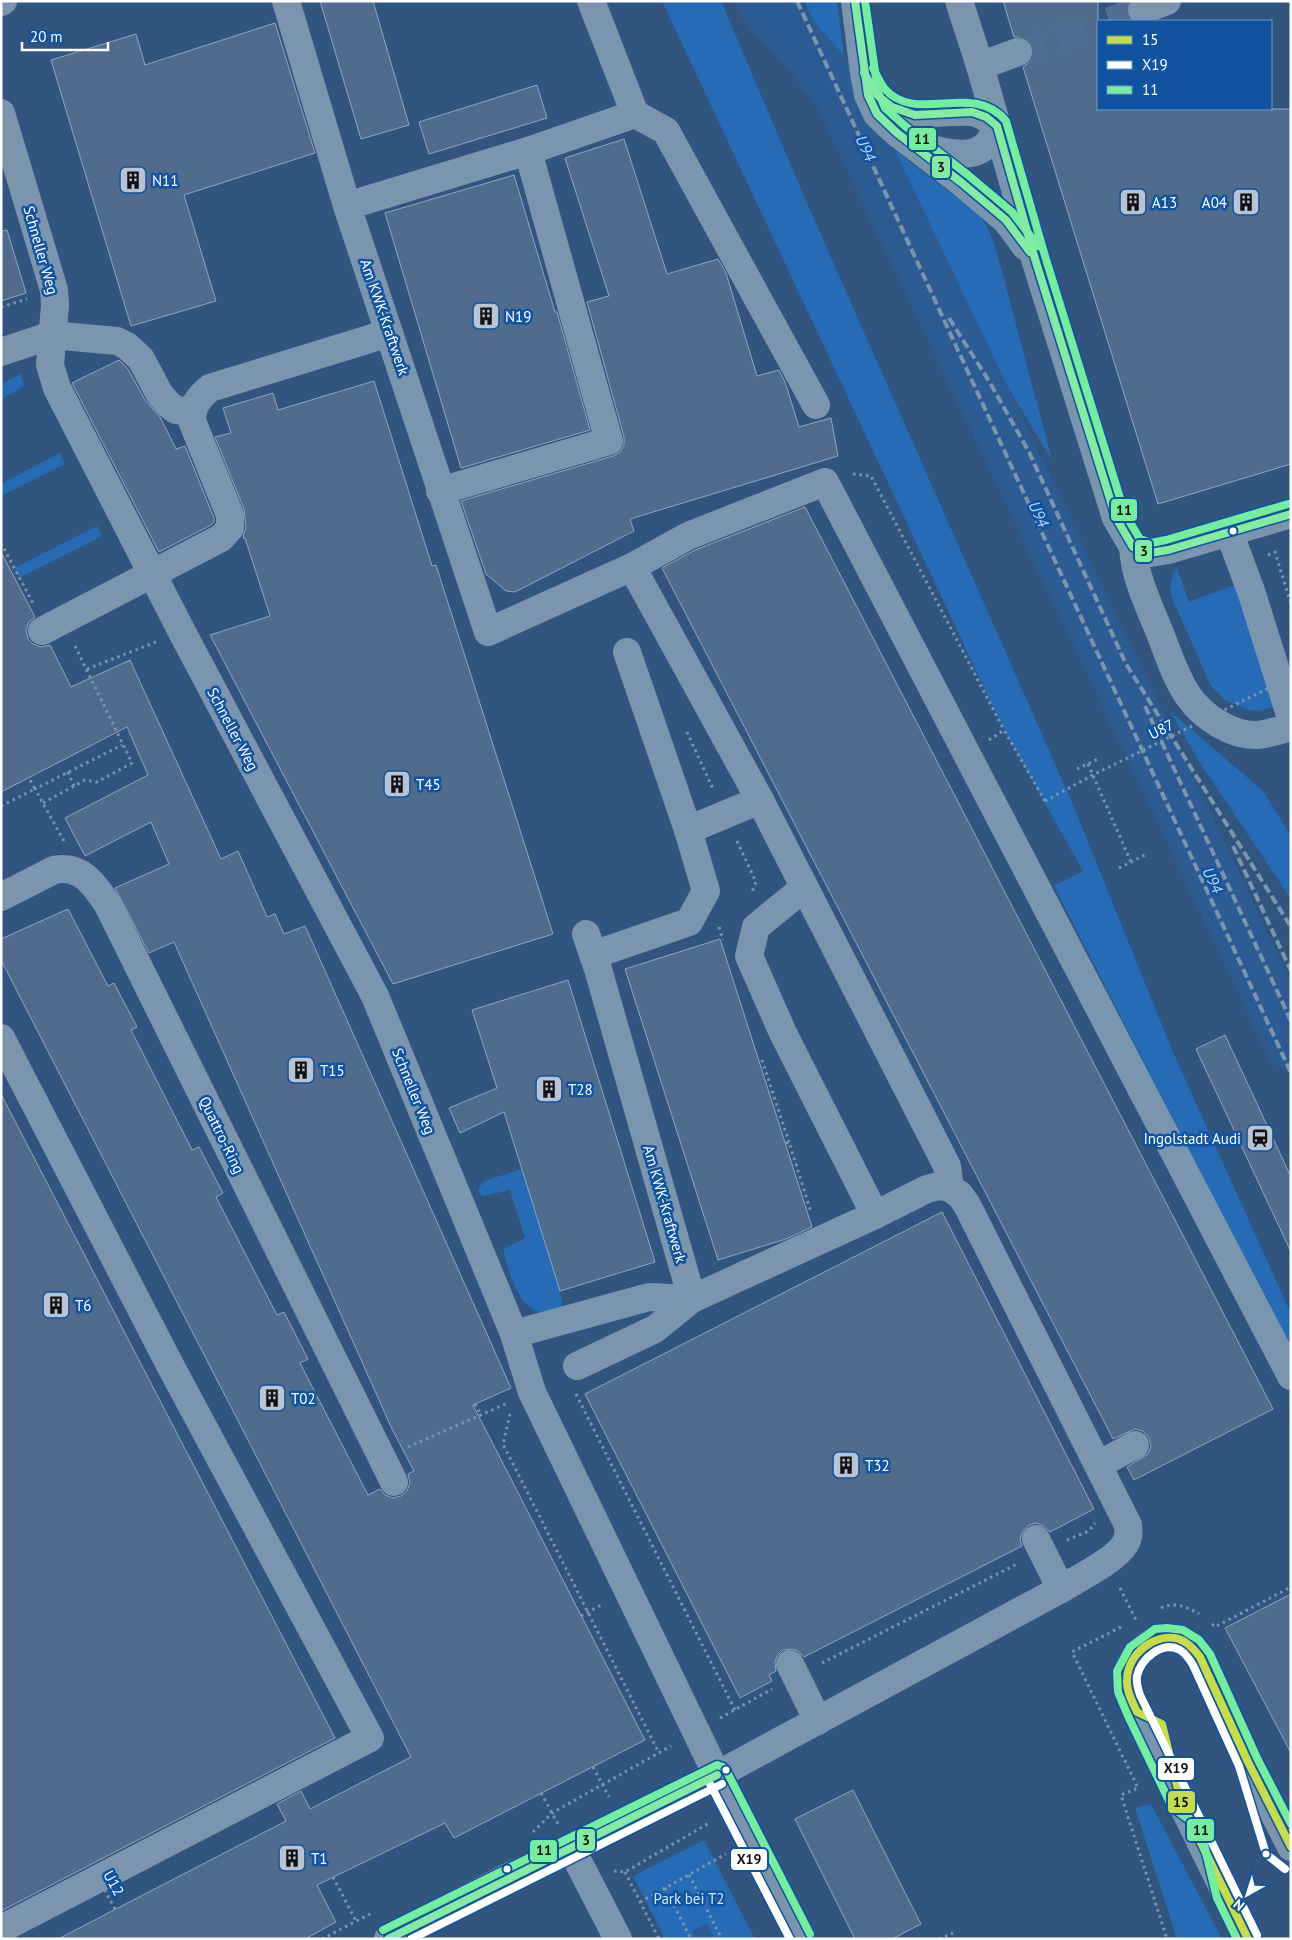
<svg xmlns="http://www.w3.org/2000/svg" width="1292" height="1940" font-family="'PT Sans',sans-serif">
<style>
.green{fill:#256bb5}
.water{fill:#2c5c93}
.lines{fill:none;stroke-linecap:round;stroke-linejoin:round}
.river{stroke:#2c5c93;stroke-width:52}
.building{fill:#4f6c8d;stroke:#91a5bd}
.minor-tunnel{stroke:#506e92;stroke-width:28;stroke-dasharray:28 14;stroke-linecap:butt}
.path{stroke:#7c95af;stroke-width:3;stroke-dasharray:2.5 4;stroke-linecap:butt}
.minor{stroke:#7c95af;stroke-width:28}
.rail{stroke:#7c94ae;stroke-width:4;stroke-dasharray:9 4;stroke-linecap:butt}
.path-bridge{stroke:#7c95af;stroke-width:3;stroke-dasharray:2.5 4;stroke-linecap:butt}
.bus-1-casing{stroke:#1053a0;stroke-width:11}
.bus-2-casing{stroke:#1053a0;stroke-width:11}
.bus-3-casing{stroke:#1053a0;stroke-width:11}
.bus-4-casing{stroke:#1053a0;stroke-width:11}
.bus-1{stroke:#c6dc49;stroke-width:8}
.bus-2{stroke:#fff;stroke-width:8}
.bus-3{stroke:#73ed9e;stroke-width:8}
.bus-4{stroke:#83eca2;stroke-width:8}
.bus-dot{fill:#fff;stroke:#1053a0;stroke-width:2}
.labels{text-anchor:middle;dominant-baseline:central;stroke-width:5;stroke-linejoin:round;paint-order:stroke}
.poi-label{font-size:15px;fill:#fff;stroke:#1053a0;text-anchor:start}
.street-label{font-size:15px;fill:#fff;stroke:#1053a0}
.park-label{font-size:15px;fill:#d1e7fe;stroke:#1053a0}
.water-label{font-size:16px;font-style:italic;fill:#b5d7fb;stroke:#1053a0}
.line-badge{stroke:#1053a0;stroke-width:2}
.pale-badge-label{font-size:14px;text-anchor:middle;font-weight:bold;fill:#111}
</style>
<rect width="100%" height="100%" fill="#31557f"/>
<g class="green">
<polygon points="662,1 721,1 806,201 1071,800 1172,1050 1291,1314 1291,1351 1054,886 1083,871 1004,730"/>
<polygon points="804,1 837,1 847,81 857,109 874,133 925,174 978,213 987,226 996,249 1052,460 985,350 935,278 841,84"/>
<polygon points="20,374 25,386 1,399 1,384"/>
<polygon points="60,453 65,464 1,496 1,484"/>
<polygon points="97,526 102,536 19,578 14,568"/>
<path d="M 1177,568 L 1189,602 L 1234,585 L 1279,706 L 1259,711 L 1247,710 L 1225,700 L 1211,686 L 1171,596 C 1170,584 1170,577 1177,568 Z"/>
<polygon points="1170,711 1263,791 1291,836 1291,899 1200,763"/>
<path d="M 522,1169 L 560,1291 L 564,1316 C 556,1315 547,1315 540,1313 C 517,1305 511,1275 504,1255 L 504,1249 L 525,1238 L 510,1190 L 484,1196 L 480,1194 L 478,1189 L 484,1181 Z"/>
<polygon points="1151,1804 1222,1939 1177,1939 1135,1808"/>
<polygon points="704,1840 755,1939 665,1939 633,1876"/>
</g>
<polygon class="water" points="707,1923 715,1939 696,1939 692,1931"/>
<g class="lines">
<polyline class="river" points="762,1 835,85 1183,815 1291,1044"/>
</g>
<g class="building">
<polygon points="320,1 373,1 409,125 361,139"/>
<polygon points="1003,1 1098,1 1098,109 1291,109 1291,464 1158,504 1023,67 1030,62 1033,55 1033,47 1028,40 1021,37 1014,37"/>
<polygon points="275,23 315,153 184,195 216,301 131,326 51,60 136,34 145,65"/>
<polygon points="537,85 547,118 429,154 419,122"/>
<polygon points="624,139 667,274 718,259 726,273 757,376 779,370 785,382 799,427 831,418 838,456 630,519 634,531 515,592 506,591 486,574 461,501 613,456 620,452 624,445 624,437 587,302 609,296 565,158"/>
<polygon points="514,175 555,312 557,312 590,430 461,468 385,213"/>
<polygon points="7,230 26,293 1,301 1,231"/>
<polygon points="119,360 128,369 145,400 160,417 176,449 185,446 214,518 214,522 211,525 159,552 72,383"/>
<polygon points="374,381 432,566 436,565 553,934 393,984 210,635 270,616 245,538 244,539 243,536 246,528 244,509 215,437 231,433 223,408 273,393 278,410"/>
<polygon points="805,507 1273,1409 1134,1480 1127,1467 1148,1454 1151,1446 1149,1438 1143,1431 1135,1429 1113,1439 662,568 695,550"/>
<polygon points="1,552 35,617 29,622 26,630 28,639 33,644 41,647 50,645 71,687 130,660 221,859 238,851 267,917 275,914 284,934 305,926 511,1388 473,1405 645,1740 454,1838 445,1823 317,1885 336,1922 305,1939 58,1939 286,1821 277,1804 301,1791 310,1809 411,1757 1,960 1,939 68,909 108,986 114,983 137,1027 131,1030 192,1150 199,1147 223,1193 216,1197 277,1315 284,1312 308,1359 300,1363 368,1495 380,1489 385,1495 393,1498 401,1496 407,1491 410,1483 408,1474 414,1471 392,1429 174,942 149,953 115,888 169,864 151,822 85,856 65,818 148,775 127,727 1,792"/>
<polygon points="720,939 812,1227 786,1239 718,1260 625,969"/>
<polygon points="568,980 655,1262 560,1291 504,1112 460,1133 449,1108 497,1088 472,1010"/>
<polygon points="1225,1035 1291,1177 1291,1252 1196,1049"/>
<polygon points="1,1094 335,1738 1,1911"/>
<polygon points="942,1212 1094,1509 1050,1532 1044,1526 1036,1523 1029,1525 1023,1531 1020,1539 1022,1546 804,1657 798,1651 792,1649 783,1650 777,1656 775,1662 776,1671 769,1675 772,1681 740,1698 585,1394"/>
<polygon points="1291,1594 1291,1753 1225,1628"/>
<polygon points="853,1790 921,1924 892,1939 855,1939 795,1819"/>
</g>
<g class="lines">
<g class="minor-tunnel">
<polyline points="1109,21 1142,10"/>
<polyline points="1018,52 1098,25"/>
</g>
<g class="path">
<polyline points="1,307 27,299"/>
<polyline points="853,474 871,476 1004,730"/>
<polyline points="1,543 34,605"/>
<polyline points="1268,555 1275,552 1291,604"/>
<polyline points="87,669 156,642"/>
<polyline points="687,732 713,789"/>
<polyline points="989,740 1004,730 1045,801"/>
<polyline points="1088,764 1131,862"/>
<polyline points="1077,769 1100,758"/>
<polyline points="68,772 74,786"/>
<polyline points="43,803 85,780 97,782 132,763 75,646"/>
<polyline points="1,806 35,789 29,778"/>
<polyline points="64,841 35,789 122,745"/>
<polyline points="737,841 756,882 752,892"/>
<polyline points="1119,868 1145,855"/>
<polyline points="719,927 723,940"/>
<polyline points="762,1060 789,1142"/>
<polyline points="786,1143 789,1142 811,1212"/>
<polyline points="576,1394 735,1710"/>
<polyline points="475,1404 481,1415"/>
<polyline points="510,1414 503,1444 659,1753"/>
<polyline points="408,1447 508,1403"/>
<polyline points="1067,1540 1089,1531 1095,1523"/>
<polyline points="1120,1588 1136,1620"/>
<path d="M 1161,1608 C 1174,1601 1187,1607 1199,1614"/>
<polyline points="581,1616 603,1604"/>
<polyline points="1212,1624 1215,1627 1291,1587"/>
<polyline points="1121,1627 1072,1652 1138,1788 1121,1795 1167,1939"/>
<polyline points="822,1663 1017,1564"/>
<polyline points="720,1718 772,1689"/>
<polyline points="593,1767 609,1797"/>
<polyline points="541,1793 558,1824"/>
<polyline points="533,1832 552,1813 671,1746"/>
<polyline points="614,1871 625,1872 709,1823"/>
<polyline points="625,1872 659,1939"/>
<polyline points="689,1875 722,1939"/>
<polyline points="333,1877 356,1921"/>
<polyline points="665,1888 691,1939"/>
<polyline points="640,1902 726,1854"/>
<polyline points="322,1939 372,1913"/>
<polyline points="939,1939 953,1933"/>
</g>
<g class="minor">
<polyline points="286,1 347,206 488,632 632,567 760,800 947,1166 950,1188"/>
<polyline points="591,1 635,114 666,131 816,405"/>
<polyline points="855,1 864,73 868,95 877,114 897,133 962,183 1006,220 1026,247"/>
<polyline points="959,1 980,66 1035,259 1116,518 1133,547"/>
<polyline points="1,2 3,1"/>
<polyline points="1142,10 1167,1"/>
<polyline points="980,66 1018,52"/>
<path d="M 872,87 C 895,127 935,109 971,112 C 981,113 990,120 997,126"/>
<polyline points="1,113 54,290 55,305 50,365 57,388 182,632 375,996 514,1334 532,1392 717,1775 801,1939"/>
<path d="M 918,145 C 937,151 972,162 987,144 C 992,140 994,132 997,126"/>
<polyline points="528,151 635,114"/>
<polyline points="347,206 528,151 609,441 440,491"/>
<polyline points="1,352 52,335 117,341 127,346 141,359 159,393 168,404 176,410 192,412"/>
<polyline points="1229,532 1251,591 1291,718"/>
<path d="M 1133,547 C 1135,578 1148,603 1159,631 C 1168,652 1175,678 1189,697 C 1203,717 1232,736 1257,735 C 1269,734 1280,730 1291,727"/>
<polyline points="1133,547 1150,553 1168,550 1291,514"/>
<polyline points="632,567 688,536 825,482 1291,1376"/>
<path d="M 42,631 L 221,538 L 230,528 L 230,515 L 192,421 C 192,406 198,398 210,388 L 389,333"/>
<polyline points="688,830 760,800"/>
<polyline points="804,888 756,927 749,956 783,1033 875,1215"/>
<path d="M 1,897 L 54,870 C 81,864 95,885 108,905 L 394,1482"/>
<polyline points="586,934 598,969 692,1299"/>
<polyline points="593,955 689,922 706,891 688,830 627,652"/>
<polyline points="1,1038 170,1365 370,1738 1,1929"/>
<polyline points="514,1334 649,1297 692,1299"/>
<polyline points="1098,1465 1135,1445"/>
<polyline points="1036,1539 1061,1589"/>
<polyline points="790,1664 818,1721"/>
<polyline points="571,1848 618,1939"/>
<path d="M 388,1939 L 506,1878 L 571,1848 L 717,1775 L 1061,1589 C 1077,1579 1116,1560 1125,1544 C 1129,1538 1129,1532 1128,1525 L 967,1205 L 960,1195 L 950,1188 L 938,1186 L 927,1189 L 875,1215 L 692,1299 L 655,1329 L 577,1366"/>
<path d="M 1248,1939 L 1137,1712 C 1132,1701 1125,1688 1127,1675 C 1130,1653 1157,1631 1179,1639 C 1189,1642 1196,1651 1202,1660 L 1248,1762 L 1291,1847"/>
</g>
<g class="rail">
<polyline points="797,1 1291,1073"/>
<polyline points="949,318 989,381 1029,452 1126,664 1291,927"/>
<polyline points="1145,706 1291,1021"/>
<polyline points="1233,846 1291,971"/>
</g>
<g class="path-bridge">
<polyline points="1045,801 1093,775 1287,679"/>
<polyline points="92,1867 115,1909"/>
</g>
<g class="bus-1-casing">
<path id="bus-1" d="M 1248,1939 L 1181,1802 L 1162,1724 L 1137,1712 C 1132,1701 1126,1690 1127,1679 C 1128,1654 1155,1632 1179,1639 C 1188,1642 1194,1649 1200,1657 L 1248,1762 L 1291,1847"/>
</g>
<g class="bus-2-casing">
<g id="bus-2">
<polyline points="708,1780 790,1939"/>
<path d="M 1257,1935 L 1140,1695 C 1138,1689 1136,1682 1137,1676 C 1141,1659 1162,1640 1180,1650 C 1186,1654 1190,1660 1193,1665 L 1239,1766 L 1266,1854 L 1285,1869"/>
<polyline points="411,1939 722,1784"/>
</g>
</g>
<g class="bus-3-casing">
<g id="bus-3">
<polyline points="865,1 878,92 885,108 904,125 968,175 1012,212 1038,246"/>
<path d="M 873,68 C 876,74 880,82 884,88 C 916,126 972,80 1006,121 L 1045,256 L 1125,514 L 1140,539 L 1151,543 L 1166,540 L 1288,504"/>
<polyline points="383,1930 717,1765 723,1767 726,1770 810,1934"/>
<polyline points="1237,1939 1217,1898 1200,1828 1172,1807 1128,1716 1118,1692 1117,1671 1130,1647 1155,1629 1167,1628 1183,1630 1199,1640 1210,1654 1257,1758 1291,1824"/>
</g>
</g>
<g class="bus-4-casing">
<g id="bus-4">
<polyline points="855,1 868,95 877,114 897,133 962,183 1006,220 1030,252"/>
<polyline points="864,73 877,95 892,107 915,115 972,112 986,117 997,126 1035,259 1116,518 1133,547 1150,553 1168,550 1291,514"/>
<polyline points="388,1939 717,1775"/>
</g>
</g>
<use href="#bus-1" class="bus-1"/>
<use href="#bus-2" class="bus-2"/>
<use href="#bus-3" class="bus-3"/>
<use href="#bus-4" class="bus-4"/>
</g>
<defs>
<g id="building-square" transform="scale(1.4375)"><rect x="-9" y="-9" width="18" height="18" rx="4" fill="#b7c4d2" stroke="#1053a0"/><path d="M-4-6H4V6H1V3H-1V6H-4ZM-2.5-4.3h1.7v1.8h-1.7ZM.8-4.3h1.7v1.8H.8ZM-2.5-1h1.7V.8h-1.7ZM.8-1h1.7V.8H.8Z" fill="#111"/></g>
<g id="station-square" transform="scale(1.4375)"><rect x="-9" y="-9" width="18" height="18" rx="4" fill="#b7c4d2" stroke="#1053a0"/><path d="M-3-6H3Q5-6 5-4V2Q5 4 3 4L4.5 6H3L1.5 4h-3L-3 6H-4.5L-3 4Q-5 4-5 2V-4Q-5-6-3-6ZM-3.5-4v3h7v-3ZM-3.5 1v1.5H-2V1ZM2 1v1.5H3.5V1Z" fill="#111"/></g>
</defs>
<g fill-rule="evenodd">
<use href="#building-square" x="133" y="180"/>
<use href="#building-square" x="1133" y="202"/>
<use href="#building-square" x="1246" y="202"/>
<use href="#building-square" x="486" y="316"/>
<use href="#building-square" x="397" y="784"/>
<use href="#building-square" x="301" y="1070"/>
<use href="#building-square" x="549" y="1089"/>
<use href="#station-square" x="1260" y="1138"/>
<use href="#building-square" x="56" y="1305"/>
<use href="#building-square" x="272" y="1398"/>
<use href="#building-square" x="846" y="1465"/>
<use href="#building-square" x="292" y="1858"/>
</g>
<g class="bus-dot">
<circle cx="1233" cy="531" r="4.5"/>
<circle cx="726" cy="1770" r="4.5"/>
<circle cx="1266" cy="1854" r="4.5"/>
<circle cx="507" cy="1869" r="4.5"/>
</g>
<g class="labels">
<g class="poi-label">
<text x="152" y="180">N11</text>
<text x="1152" y="202">A13</text>
<text x="1227" y="202" text-anchor="end">A04</text>
<text x="505" y="316">N19</text>
<text x="416" y="784">T45</text>
<text x="320" y="1070">T15</text>
<text x="568" y="1089">T28</text>
<text x="1241" y="1138" text-anchor="end">Ingolstadt Audi</text>
<text x="75" y="1305">T6</text>
<text x="291" y="1398">T02</text>
<text x="865" y="1465">T32</text>
<text x="311" y="1858">T1</text>
</g>
<g class="street-label">
<text transform="translate(41 250) rotate(74)">Schneller Weg</text>
<text transform="translate(385 317) rotate(71)">Am KWK-Kraftwerk</text>
<text transform="translate(233 729) rotate(62)">Schneller Weg</text>
<text transform="translate(1161 729) rotate(-26)">U87</text>
<text transform="translate(414 1091) rotate(68)">Schneller Weg</text>
<text transform="translate(222 1135) rotate(64)">Quattro-Ring</text>
<text transform="translate(665 1204) rotate(74)">Am KWK-Kraftwerk</text>
<text transform="translate(114 1883) rotate(61)">U12</text>
</g>
<g class="park-label">
<text x="689" y="1898">Park bei T2</text>
</g>
<g class="water-label">
<text transform="translate(866 148) rotate(65)">U94</text>
<text transform="translate(1039 514) rotate(65)">U94</text>
<text transform="translate(1213 880) rotate(65)">U94</text>
</g>
</g>
<g class="line-badge">
<rect x="908" y="127" width="29" height="24" rx="5" fill="#73ed9e"/>
<rect x="931" y="155" width="20" height="24" rx="5" fill="#83eca2"/>
<rect x="1110" y="498" width="28" height="24" rx="5" fill="#73ed9e"/>
<rect x="1134" y="539" width="19" height="24" rx="5" fill="#83eca2"/>
<rect x="1157" y="1757" width="38" height="24" rx="5" fill="#fff"/>
<rect x="1167" y="1790" width="29" height="24" rx="5" fill="#c6dc49"/>
<rect x="1186" y="1818" width="29" height="24" rx="5" fill="#73ed9e"/>
<rect x="576" y="1828" width="20" height="24" rx="5" fill="#83eca2"/>
<rect x="529" y="1839" width="29" height="24" rx="5" fill="#73ed9e"/>
<rect x="730" y="1848" width="38" height="23" rx="5" fill="#fff"/>
</g>
<g class="pale-badge-label">
<text x="922" y="144">11</text>
<text x="941" y="172">3</text>
<text x="1124" y="515">11</text>
<text x="1144" y="556">3</text>
<text x="1176" y="1773">X19</text>
<text x="1181" y="1807">15</text>
<text x="1201" y="1835">11</text>
<text x="586" y="1845">3</text>
<text x="544" y="1855">11</text>
<text x="749" y="1864">X19</text>
</g>
<rect width="1292" height="1940" fill="none" stroke="#ffffff" stroke-width="5"/>
<rect x="1097" y="20" width="175" height="90" fill="#1053a0" stroke="#7098c6"/>
<rect x="1107" y="36" width="25" height="8" fill="#c6dc49" stroke="#7098c6"/>
<text x="1142" y="45" font-size="15" fill="#ffffff">15</text>
<rect x="1107" y="61" width="25" height="8" fill="#ffffff" stroke="#7098c6"/>
<text x="1142" y="70" font-size="15" fill="#ffffff">X19</text>
<rect x="1107" y="86" width="25" height="8" fill="#73ed9e" stroke="#7098c6"/>
<text x="1142" y="95" font-size="15" fill="#ffffff">11</text>
<g transform="translate(1247 1895) rotate(219)" stroke="#1053a0" stroke-width="4" paint-order="stroke">
<path d="M0-4L9 19L0 12L-9 19Z" fill="#ffffff"/>
<text y="-8" font-size="14" font-weight="bold" text-anchor="middle" fill="#ffffff">N</text>
</g>
<path d="M22 42v8h86v-8" fill="none" stroke="#ffffff" stroke-width="2.5"/>
<text x="30" y="42" font-size="15" fill="#ffffff" stroke="#1053a0" stroke-width="4" paint-order="stroke">20 m</text>
</svg>
